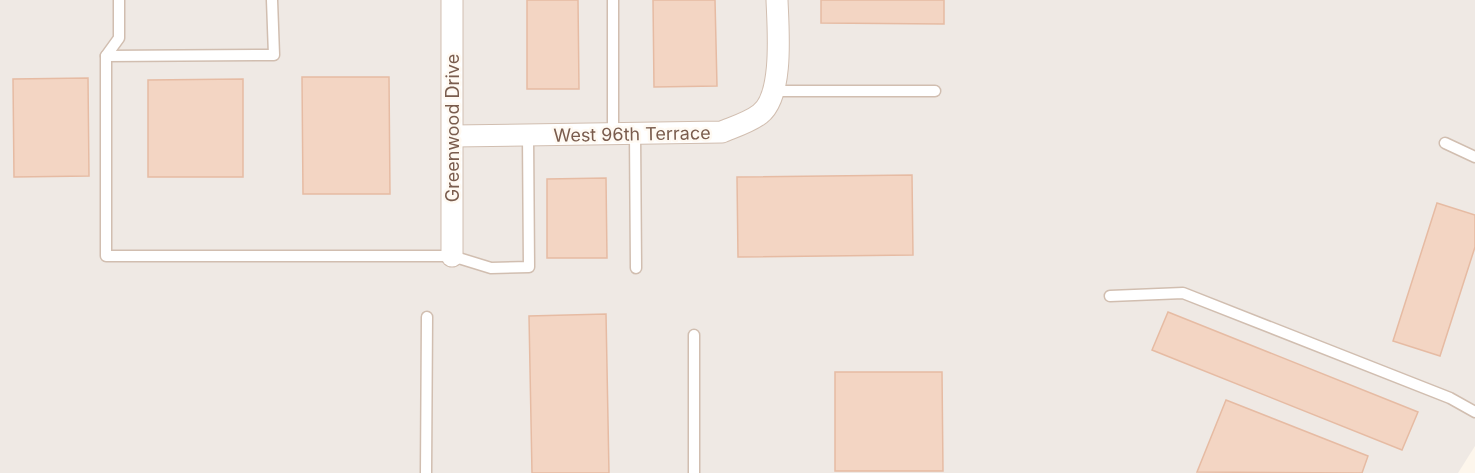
<svg xmlns="http://www.w3.org/2000/svg" width="1475" height="473" font-family="Inter,sans-serif">
<style>
.industrial{fill:#efe9e4}
.building{fill:#f3d5c3;stroke:#e6bba3;stroke-width:1.5}
.lines{fill:none;stroke-linecap:round;stroke-linejoin:round}
.service-casing{stroke:#d1beb0;stroke-width:13}
.minor-casing{stroke:#d1beb0;stroke-width:23}
.service{stroke:#fff;stroke-width:10}
.minor{stroke:#fff;stroke-width:21}
.labels{text-anchor:middle;dominant-baseline:central;stroke-width:5;stroke-linejoin:round;paint-order:stroke}
.street-label{font-size:18px;fill:#7a5c4d;stroke:#fffaf3}
</style>
<rect width="100%" height="100%" fill="#fdf6ec"/>
<polygon class="industrial" points="0,0 1475,0 1475,446 1458,473 0,473"/>
<g class="building">
<polygon points="527,0 578,0 579,89 527,89"/>
<polygon points="653,0 715,0 717,86 654,87"/>
<polygon points="821,0 944,0 944,24 821,23"/>
<polygon points="302,77 389,77 390,194 303,194"/>
<polygon points="88,78 89,176 14,177 13,79"/>
<polygon points="243,79 243,177 148,177 148,80"/>
<polygon points="912,175 913,255 738,257 737,177"/>
<polygon points="606,178 607,258 547,258 547,179"/>
<polygon points="1437,203 1475,215 1475,247 1440,356 1393,341"/>
<polygon points="1168,312 1418,412 1402,450 1152,350"/>
<polygon points="606,314 609,473 532,473 529,316"/>
<polygon points="835,372 942,372 943,471 835,471"/>
<polygon points="1226,400 1368,456 1362,473 1197,472"/>
</g>
<g class="lines">
<g class="service-casing">
<g id="service">
<polyline points="119,0 119,38 106,56 106,256 452,256 491,268 529,267 528,135"/>
<polyline points="613,0 613,134"/>
<polyline points="106,56 274,55 272,0"/>
<polyline points="775,91 935,91"/>
<polyline points="635,133 636,268"/>
<polyline points="1445,143 1475,157"/>
<polyline points="1110,296 1183,293 1450,398 1475,412"/>
<polyline points="694,335 694,473"/>
<polyline points="426,473 427,317"/>
</g>
</g>
<g class="minor-casing">
<g id="minor">
<polyline points="452,0 452,256"/>
<path d="M 453,136 L 722,132 C 734,127 750,122 760,114 C 784,96 778,28 777,0"/>
</g>
</g>
<use href="#service" class="service"/>
<use href="#minor" class="minor"/>
</g>
<g class="labels">
<g class="street-label">
<text transform="translate(452 128) rotate(-90)">Greenwood Drive</text>
<text transform="translate(632 134) rotate(-1)">West 96th Terrace</text>
</g>
</g>
</svg>
